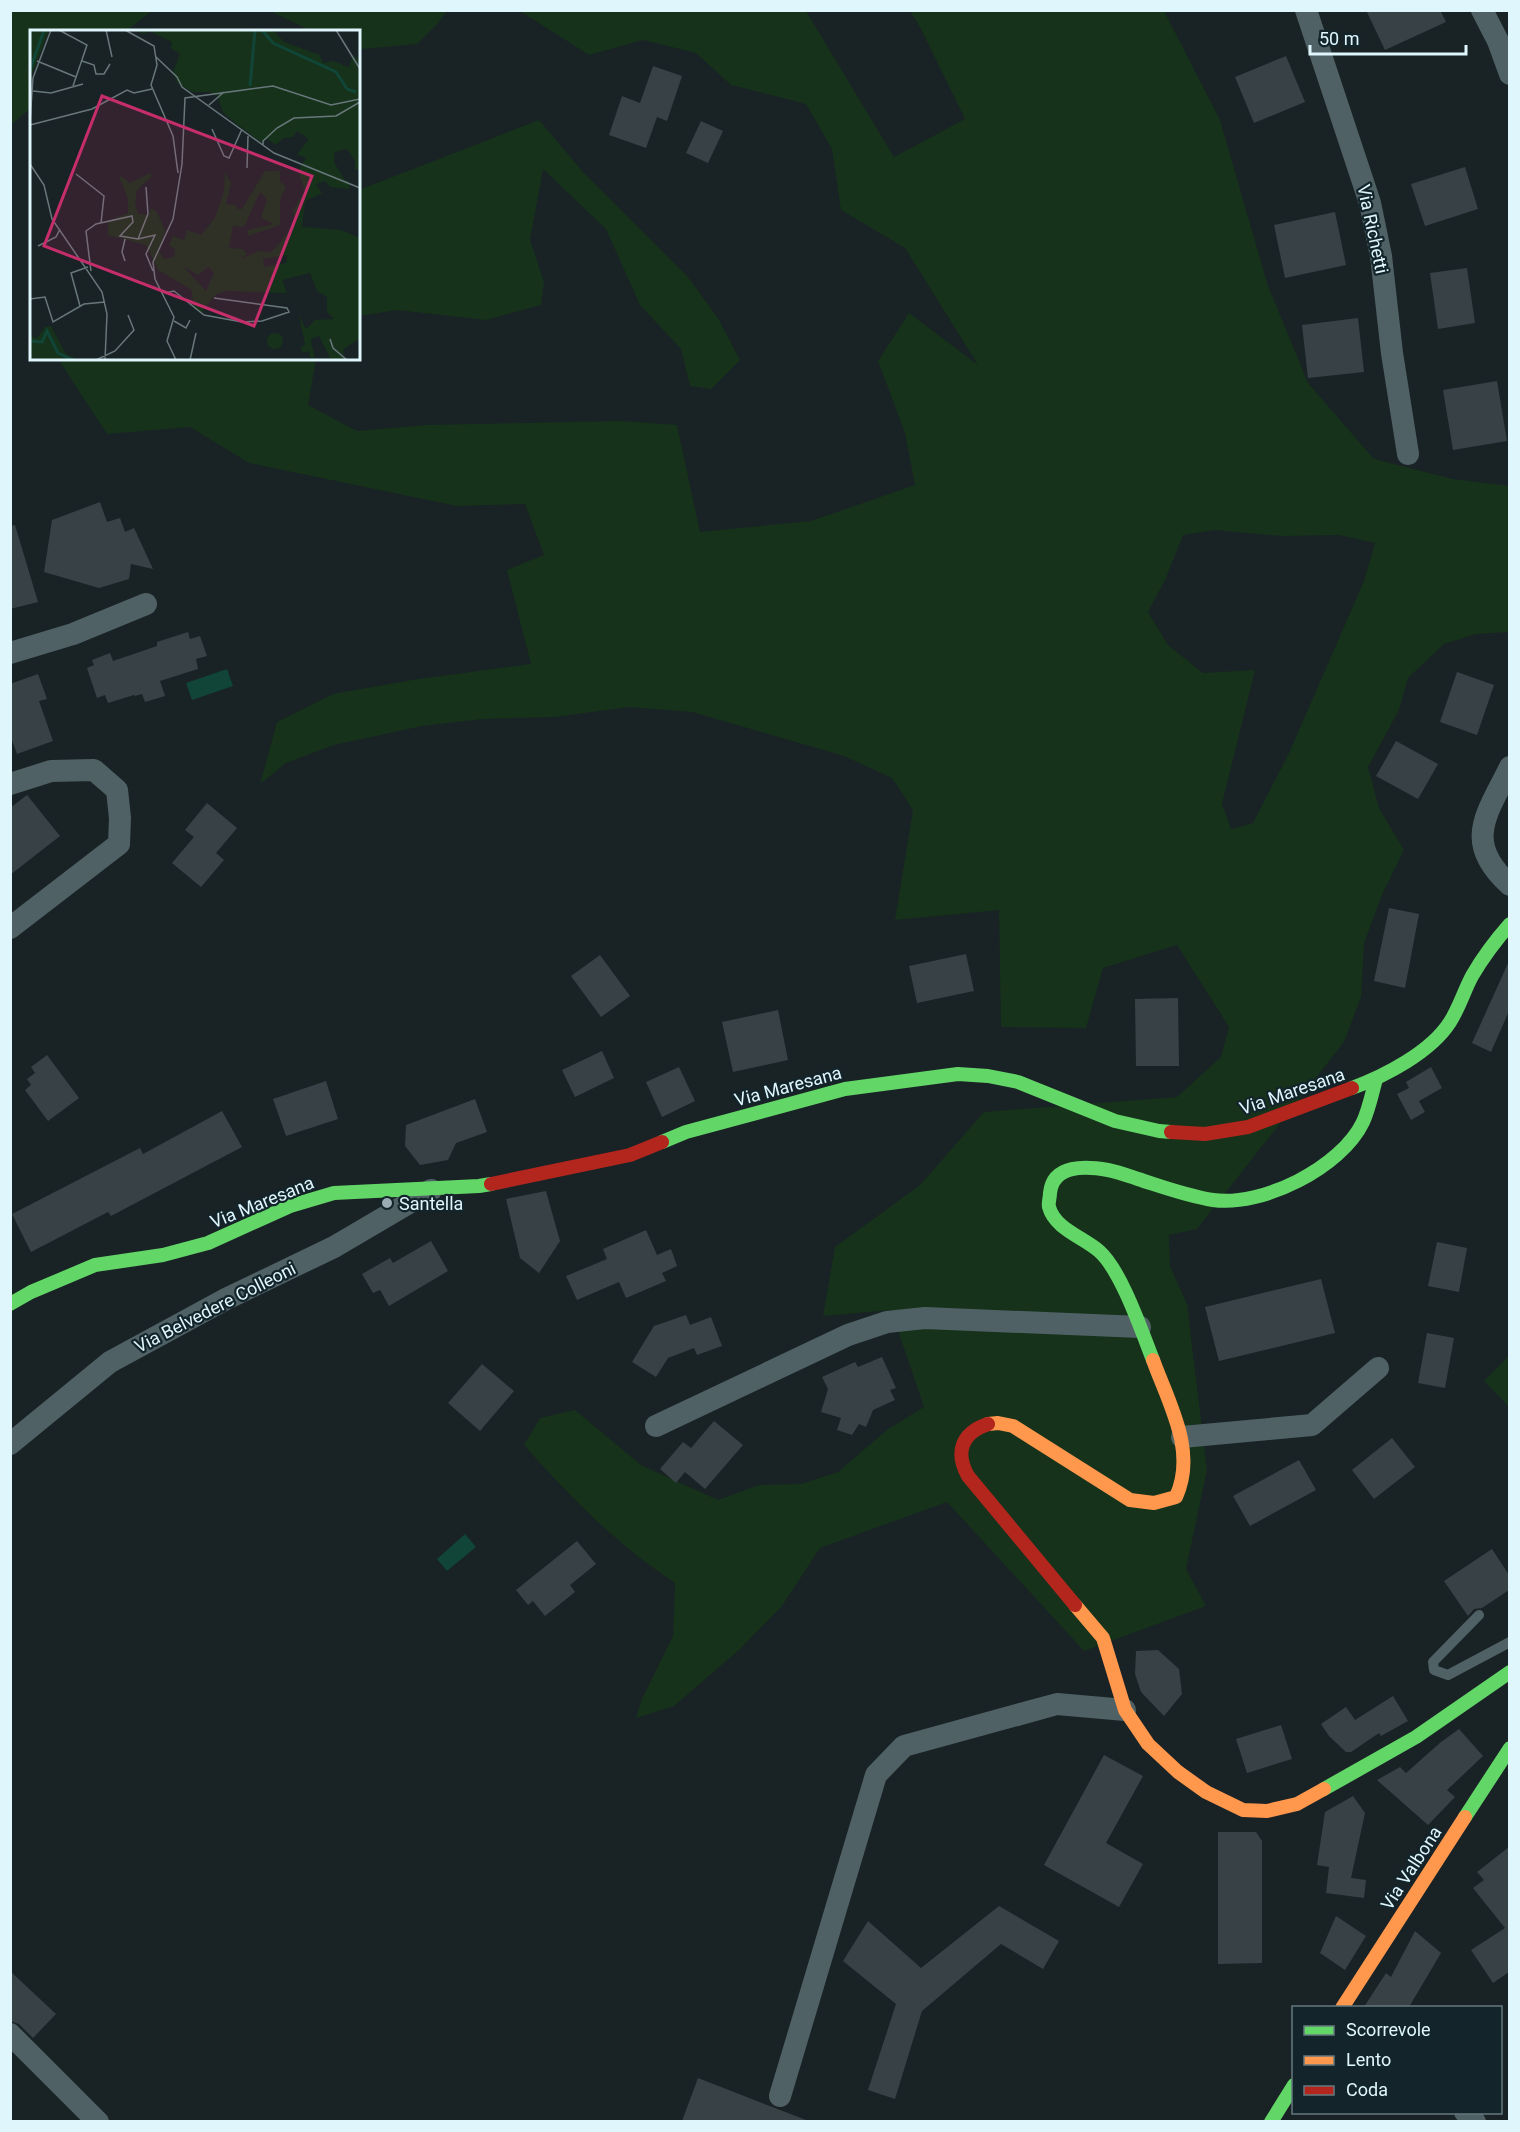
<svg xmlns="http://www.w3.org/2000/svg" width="1520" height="2132" font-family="Roboto,sans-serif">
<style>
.green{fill:#16321b;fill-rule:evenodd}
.water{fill:#104538}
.building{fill:#384246}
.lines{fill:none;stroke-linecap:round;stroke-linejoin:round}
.lane{stroke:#4f6165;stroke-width:10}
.street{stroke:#4f6165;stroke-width:22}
.fast{stroke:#63d668;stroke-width:14}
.slow{stroke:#ff974d;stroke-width:14}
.jam{stroke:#b3261e;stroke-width:14}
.poi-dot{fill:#9aacb1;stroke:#13242b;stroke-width:2}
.labels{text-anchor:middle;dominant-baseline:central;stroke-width:4.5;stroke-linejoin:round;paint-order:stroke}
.street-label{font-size:18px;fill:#dff6fd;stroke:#13242b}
.poi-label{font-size:18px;fill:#dff6fd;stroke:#13242b;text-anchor:start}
.inset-river{fill:none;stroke:#104538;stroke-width:3}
.inset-road{fill:none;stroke:#68777b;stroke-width:1.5}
.view{fill:#c52e6b;fill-opacity:0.15;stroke:#c52e6b;stroke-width:3}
.inset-edge{fill:none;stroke:#dff6fd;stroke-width:3}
</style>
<rect width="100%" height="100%" fill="#192225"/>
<g class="green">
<polygon points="11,10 155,10 155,11 150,12 126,31 32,32 31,108 11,125"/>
<polygon points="270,11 447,11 438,23 417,44 364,49 359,47 358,32 311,31"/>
<path d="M 520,11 L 806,11 L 894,157 L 965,119 L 921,29 L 910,11 L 1164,11 L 1220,120 L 1268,286 L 1308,383 L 1374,459 L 1453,479 L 1510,486 L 1509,632 L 1476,634 L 1444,644 L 1408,678 L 1399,710 L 1368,767 L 1379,808 L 1404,850 L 1382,895 L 1364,943 L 1361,997 L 1344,1042 L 1197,1229 L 1169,1235 L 1170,1266 L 1187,1304 L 1207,1470 L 1186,1569 L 1206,1606 L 1084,1651 L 947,1502 L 820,1548 L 782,1606 L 739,1650 L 674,1706 L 636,1718 L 641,1701 L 673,1636 L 675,1583 C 617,1545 569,1496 524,1445 L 540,1418 L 575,1410 L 641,1465 L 718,1500 L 759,1485 L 801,1484 L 838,1472 L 888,1429 L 924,1407 L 891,1310 L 823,1316 L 835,1247 L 920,1185 L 984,1112 L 1177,1097 L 1221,1057 L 1229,1027 L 1177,945 L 1103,968 L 1086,1028 L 1001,1027 L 999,910 L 895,920 L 913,810 L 892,778 L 844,756 L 692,712 L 629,707 L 555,717 L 483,719 L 422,726 L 334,745 L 286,763 L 260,784 L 277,722 L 333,694 L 418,679 L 531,664 L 507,570 L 544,555 L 525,504 L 457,506 L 249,463 L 190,427 L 107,434 L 58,359 L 316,359 L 308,405 L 357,431 L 427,425 L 623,421 L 677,425 L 700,532 L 811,521 L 915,485 L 905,433 L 878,361 L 909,313 L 978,365 L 905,248 L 841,210 L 832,149 L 806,104 L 731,85 L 696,53 L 643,40 L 589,55 ZM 1215,530 L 1281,536 L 1339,535 L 1375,543 L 1364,581 L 1289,753 L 1253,823 L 1231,829 L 1222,804 L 1255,670 L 1203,673 L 1168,645 L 1148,612 L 1165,580 L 1183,535 Z"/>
<polygon points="539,120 583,172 687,276 718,318 740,360 711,389 690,386 681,349 640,305 606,229 543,169 530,240 544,282 541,305 486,320 397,310 359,316 359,190"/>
<polygon points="1509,1356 1509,1407 1484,1381"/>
</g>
<g class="water">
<polygon points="227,669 233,686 192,700 186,683"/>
<polygon points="465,1534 476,1547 447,1571 437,1559"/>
</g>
<g class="building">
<polygon points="1366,10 1440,10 1446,22 1385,50"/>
<polygon points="1286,56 1305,102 1254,123 1235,77"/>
<polygon points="653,66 682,76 667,121 657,117 646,148 609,135 622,96 640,103"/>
<polygon points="701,121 723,131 708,163 686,153"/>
<polygon points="1465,167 1478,209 1425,226 1411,184"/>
<polygon points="1335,212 1346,265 1285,278 1274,225"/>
<polygon points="1467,268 1475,323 1438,329 1430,273"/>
<polygon points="1358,318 1364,372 1308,378 1302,325"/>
<polygon points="1497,381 1507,441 1453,450 1443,390"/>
<polygon points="100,502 107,522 120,518 125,532 134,528 153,569 131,564 129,579 99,588 44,572 52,520"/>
<polygon points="15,525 38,602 10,609 10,526"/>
<polygon points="188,632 190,639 200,636 207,656 196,659 198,669 160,681 165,696 145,702 142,694 135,696 134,695 108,703 105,695 97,698 87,668 94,665 92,660 110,653 113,661 157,646 157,642"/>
<polygon points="1457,672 1494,685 1477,735 1440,722"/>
<polygon points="38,674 47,699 39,701 53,741 17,754 10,735 10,684"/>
<polygon points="1396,741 1438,764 1418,799 1376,776"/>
<polygon points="27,795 60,836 10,875 10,808"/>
<polygon points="207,803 237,828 216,853 224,860 201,887 172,863 194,837 185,830"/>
<polygon points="1389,908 1419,914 1405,988 1374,981"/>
<polygon points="966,954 974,991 917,1003 909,966"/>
<polygon points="600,955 630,996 601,1017 571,976"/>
<polygon points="1509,961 1509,1011 1491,1052 1472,1043"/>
<polygon points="1178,998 1179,1066 1136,1066 1135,999"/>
<polygon points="778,1010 788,1060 733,1072 722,1022"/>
<polygon points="602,1051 614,1078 575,1097 562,1070"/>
<polygon points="47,1055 79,1098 48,1121 25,1090 31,1085 27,1079 35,1073 31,1067"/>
<polygon points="679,1067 695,1101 662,1117 646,1082"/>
<polygon points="1431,1067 1442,1088 1419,1101 1425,1112 1411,1120 1397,1094 1409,1088 1406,1082"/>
<polygon points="326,1081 338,1119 286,1136 273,1099"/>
<polygon points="475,1099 487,1132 456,1143 448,1160 420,1165 405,1146 406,1125"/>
<polygon points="222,1111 242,1147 111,1216 108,1212 31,1252 12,1214 140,1148 143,1154"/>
<polygon points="546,1191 560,1241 539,1273 520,1258 506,1199"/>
<polygon points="646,1230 657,1255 671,1249 677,1266 662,1273 666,1281 626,1298 619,1282 577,1300 566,1276 607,1259 603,1249"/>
<polygon points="431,1241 448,1271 389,1306 380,1290 373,1293 362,1274 390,1258 393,1263"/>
<polygon points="1437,1242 1467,1248 1459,1292 1428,1286"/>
<polygon points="1321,1279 1335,1333 1219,1361 1205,1307"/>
<polygon points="686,1315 690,1325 711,1317 722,1346 697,1355 694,1348 668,1358 656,1377 632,1362 654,1326"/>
<polygon points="1427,1333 1454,1338 1445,1388 1418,1383"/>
<polygon points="882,1357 896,1388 890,1390 895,1400 873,1410 866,1427 859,1424 852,1435 837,1430 841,1418 821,1412 828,1389 822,1377 855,1362 858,1367"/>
<polygon points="482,1364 514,1391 480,1431 448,1403"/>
<polygon points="714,1421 743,1445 705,1489 685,1472 676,1483 660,1469 683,1442 691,1448"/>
<polygon points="1392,1438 1415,1467 1374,1499 1352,1470"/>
<polygon points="1299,1460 1316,1490 1250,1526 1233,1496"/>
<polygon points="577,1541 596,1564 570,1585 575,1592 545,1616 533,1601 528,1605 516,1590"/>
<polygon points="1492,1549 1509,1575 1509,1590 1482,1608 1474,1609 1468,1616 1444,1581"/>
<polygon points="1158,1650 1179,1669 1182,1694 1164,1716 1141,1692 1135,1674 1136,1651"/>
<polygon points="1393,1696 1408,1721 1381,1736 1379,1733 1351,1752 1346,1752 1329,1736 1321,1724 1346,1707 1355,1720"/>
<polygon points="1281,1725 1292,1759 1247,1773 1236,1739"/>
<polygon points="1459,1729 1483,1756 1447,1790 1455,1797 1428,1825 1377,1780 1400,1767 1406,1773 1441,1742"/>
<polygon points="1104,1755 1143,1776 1106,1843 1143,1864 1119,1907 1044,1865"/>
<polygon points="1353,1796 1365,1813 1351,1878 1366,1880 1364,1898 1326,1893 1329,1867 1317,1865 1325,1812"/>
<polygon points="1218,1832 1256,1832 1262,1841 1262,1963 1218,1964"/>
<polygon points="1509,1847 1509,1972 1493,1983 1471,1950 1505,1928 1473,1888 1484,1880 1477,1872"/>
<polygon points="999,1906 1059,1941 1043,1969 1001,1944 922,2011 895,2099 868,2090 896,2004 843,1961 868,1921 921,1968"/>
<polygon points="1336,1916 1366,1936 1345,1970 1320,1953"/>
<polygon points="1415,1931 1441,1953 1409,2007 1364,2007 1386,1973 1391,1977"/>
<polygon points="10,1971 56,2014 33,2038 19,2024 10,2021"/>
<polygon points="698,2078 806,2120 806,2121 682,2121"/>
</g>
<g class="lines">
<polyline class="lane" points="1479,1615 1433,1662 1434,1670 1448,1675 1510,1642"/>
<g class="street">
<polyline points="1306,10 1370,203 1381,256 1392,353 1408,454"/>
<polyline points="1482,10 1498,41 1510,74"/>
<polyline points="10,653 73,634 146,604"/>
<path d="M 1510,767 C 1487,814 1462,842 1510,885"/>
<polyline points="10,784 51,771 94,770 117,790 120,818 119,844 10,928"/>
<polyline points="656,1426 848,1335 887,1322 925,1318 1140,1327"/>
<polyline points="1182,1437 1312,1425 1378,1368"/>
<polyline points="10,1444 110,1362 226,1299 334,1247 431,1190"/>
<polyline points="10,2034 98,2122"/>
<polyline points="780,2096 876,1775 904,1746 1057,1704 1125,1710"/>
<polyline points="1465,2112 1475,2122"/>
</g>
<g class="fast">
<path d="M 1352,1088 C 1385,1076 1431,1052 1450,1022 C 1459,1008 1464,991 1472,976 C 1483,957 1495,941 1510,924"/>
<polyline points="662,1142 686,1132 845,1089 958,1074 988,1076 1018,1082 1115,1121 1159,1131 1171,1132"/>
<polyline points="10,1304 31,1292 95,1265 163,1255 208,1243 290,1206 334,1193 479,1186 491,1184"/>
<path d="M 1153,1360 C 1142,1332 1121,1270 1099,1251 C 1083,1237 1055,1229 1049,1207 C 1048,1203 1050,1198 1050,1193 C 1053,1164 1086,1166 1108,1170 C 1118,1172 1129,1176 1138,1179 C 1163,1187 1187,1196 1213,1200 C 1262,1207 1341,1168 1363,1122 C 1369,1109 1372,1093 1376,1079"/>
<polyline points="1324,1789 1416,1737 1510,1672"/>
<polyline points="1465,1817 1510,1748"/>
<polyline points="1271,2122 1294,2085"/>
</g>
<g class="slow">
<path d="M 988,1424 L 998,1423 L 1013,1426 L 1130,1500 L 1154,1503 L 1176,1497 C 1197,1451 1169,1404 1153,1360"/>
<polyline points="1075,1605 1103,1638 1125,1710 1148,1744 1178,1772 1206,1792 1243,1810 1267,1811 1297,1804 1324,1789"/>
<polyline points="1342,2008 1465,1817"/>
</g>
<g class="jam">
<polyline points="1171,1132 1205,1134 1248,1127 1352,1088"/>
<polyline points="491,1184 630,1155 662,1142"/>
<path d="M 988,1424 C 961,1433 955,1453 968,1476 L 1075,1605"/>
</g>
</g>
<circle class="poi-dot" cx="387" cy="1203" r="6"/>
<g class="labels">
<g class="street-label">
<text transform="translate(1373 229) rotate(78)">Via Richetti</text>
<text transform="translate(788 1086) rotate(-15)">Via Maresana</text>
<text transform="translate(1292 1091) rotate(-19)">Via Maresana</text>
<text transform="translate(262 1202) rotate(-22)">Via Maresana</text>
<text transform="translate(215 1307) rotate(-27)">Via Belvedere Colleoni</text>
<text transform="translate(1411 1868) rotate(-57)">Via Valbona</text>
</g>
<g class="poi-label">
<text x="399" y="1203">Santella</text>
</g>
</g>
<g transform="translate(30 30)">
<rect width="330" height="330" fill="#192225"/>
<path d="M 2,0 L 19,0 L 0,49 L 0,5 ZM 105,0 L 243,0 L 254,12 L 290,25 L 293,33 L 303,31 L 319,37 L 323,25 L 330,31 L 330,141 L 325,139 L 325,131 L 317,119 L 305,122 L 304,132 L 314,149 L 320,152 L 319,159 L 300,157 L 295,151 L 286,154 L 292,163 L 275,171 L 272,197 L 311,200 L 330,208 L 330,308 L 314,319 L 313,327 L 320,330 L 301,330 L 289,306 L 281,309 L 285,330 L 280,327 L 279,321 L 272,323 L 271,316 L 275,315 L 269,285 L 276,299 L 285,290 L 304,289 L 297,282 L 297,267 L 287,261 L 280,243 L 252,250 L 257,263 L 195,261 L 185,265 L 172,282 L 163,278 L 162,260 L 128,240 L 116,215 L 78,205 L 78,191 L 98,183 L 98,169 L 88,144 L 100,153 L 120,143 L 122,146 L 107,160 L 105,173 L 108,184 L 119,185 L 121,178 L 127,182 L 135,201 L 129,221 L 134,229 L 144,227 L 145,219 L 139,215 L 143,206 L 154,210 L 157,200 L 171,205 L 185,188 L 194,161 L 195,142 L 201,153 L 196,174 L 206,175 L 207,179 L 212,179 L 235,141 L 250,141 L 250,152 L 256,156 L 250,170 L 250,195 L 218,206 L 218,200 L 244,194 L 231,188 L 237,169 L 230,162 L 214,197 L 203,196 L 199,218 L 213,219 L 217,224 L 211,229 L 229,221 L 241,222 L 250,213 L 265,192 L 263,180 L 275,161 L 268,141 L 276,128 L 267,124 L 279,109 L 267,101 L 263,107 L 253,108 L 246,115 L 237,109 L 232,112 L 225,108 L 193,83 L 188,66 L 181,62 L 163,62 L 147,53 L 143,42 L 150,24 L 141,18 L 142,12 L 119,1 L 114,4 ZM 257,225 L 256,233 L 234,237 L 233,229 ZM 154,237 L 168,245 L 178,237 L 184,243 L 176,261 ZM 21,296 L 36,324 L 49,330 L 0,328 L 0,306 L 7,308 L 15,297 ZM237 311a8 8 0 1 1 16 0a8 8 0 1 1-16 0Z" fill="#16321b" fill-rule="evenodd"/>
<path class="inset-river" d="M 232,0 L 243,13 L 306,42 L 317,59 L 326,62M 0,40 L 14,0M 220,56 L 225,0M 0,311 L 12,312 L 17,301 L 28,323 L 43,330"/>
<path class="inset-road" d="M 29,0 L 57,15 L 43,56M 76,0 L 82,27M 95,0 L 124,16 L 127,35 L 121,55 L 143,106 L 148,143M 306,0 L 330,39M 126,27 L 147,47 L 152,57 L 244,123 L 330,158M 7,31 L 46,47M 52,31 L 64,35 L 66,44 L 74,44 L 80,34M 3,61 L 21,63 L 53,54M 179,75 L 194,62M 0,92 L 3,48 L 21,0M 0,95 L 62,79 L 97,60 L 104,63 L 122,59M 182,99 L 194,126 L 199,128 L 212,99M 233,115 L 233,111 L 247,98 L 264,88 L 306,86 L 330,72M 0,134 L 14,155 L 22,189 L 72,262 L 77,284 L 75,330M 217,138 L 218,106M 46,144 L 74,166 L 71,193M 108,209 L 118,184 L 116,157M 8,216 L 26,207 L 30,199M 95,231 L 92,222 L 95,209M 61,241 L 56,201 L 66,194 L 102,186 L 103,192 L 90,206 L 108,209 L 125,205 L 116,224 L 123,241M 135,263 L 144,261 L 174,285 L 212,292 L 232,291 L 259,282 L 257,278 L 184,268M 0,269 L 15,267 L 23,292 L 54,274 L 75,272M 50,276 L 41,243 L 58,237M 144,291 L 156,298 L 160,290M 300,309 L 303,318 L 317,330M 66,330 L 85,321 L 104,300 L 98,285M 146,330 L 137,311 L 144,287 L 125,249 L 123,232 L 143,189 L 152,134 L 155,68 L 243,56 L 301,75 L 330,69M 160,330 L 166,303"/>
<path class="view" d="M 72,66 L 282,146 L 224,296 L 14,216 Z"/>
<rect width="330" height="330" class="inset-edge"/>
</g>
<rect width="1520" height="2132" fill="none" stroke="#dff6fd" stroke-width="24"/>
<rect x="1292" y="2006" width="210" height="108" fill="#13242b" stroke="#65787f" stroke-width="1.5"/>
<rect x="1304" y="2026" width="30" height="9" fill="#63d668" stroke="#65787f" stroke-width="1.5"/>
<text x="1346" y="2036" font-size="18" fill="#dff6fd">Scorrevole</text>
<rect x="1304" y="2056" width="30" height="9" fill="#ff974d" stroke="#65787f" stroke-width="1.5"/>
<text x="1346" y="2066" font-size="18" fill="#dff6fd">Lento</text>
<rect x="1304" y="2086" width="30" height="9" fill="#b3261e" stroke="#65787f" stroke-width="1.5"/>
<text x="1346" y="2096" font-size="18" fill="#dff6fd">Coda</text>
<path d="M1310 45v9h156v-9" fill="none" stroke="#dff6fd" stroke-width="3"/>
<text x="1319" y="45" font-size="18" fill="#dff6fd" stroke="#13242b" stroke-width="4.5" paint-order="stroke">50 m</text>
</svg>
